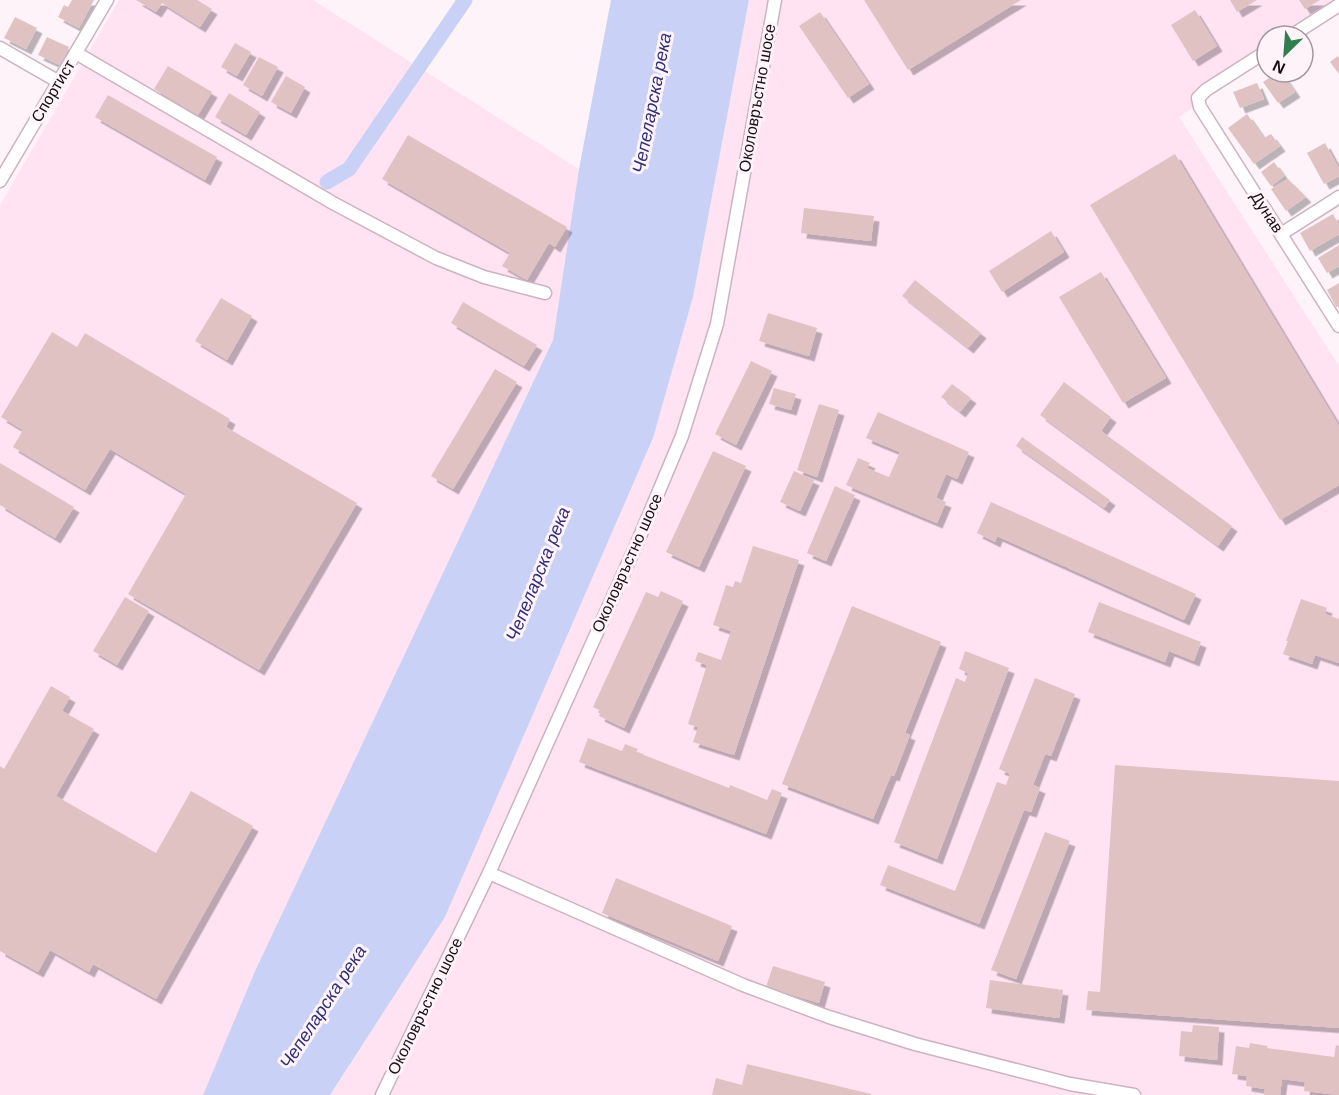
<svg xmlns="http://www.w3.org/2000/svg" width="1339" height="1095" font-family="Arial,sans-serif">
<style>
.built{fill:#ffe3f2}
.water{fill:#cad1f6}
.lines{fill:none;stroke-linecap:round;stroke-linejoin:round}
.canal{stroke:#cad1f6;stroke-width:15}
.building{fill:#e1c2c2;filter:url(#shadow)}
.minor-casing{stroke:#cdb3c1;stroke-width:15}
.minor{stroke:#fff;stroke-width:12}
.labels{text-anchor:middle;dominant-baseline:central;stroke-width:6;stroke-linejoin:round;paint-order:stroke}
.street-label{font-size:16px;fill:#180f14;stroke:#fef3f9}
.water-label{font-size:18px;font-style:italic;fill:#2f3177;stroke:#fef3f9}
</style>
<defs>
<filter id="shadow"><feDropShadow dx="5.5" dy="5.5" stdDeviation="0" flood-color="#0004"/></filter>
</defs>
<rect width="100%" height="100%" fill="#fef3f9"/>
<g class="built">
<polygon points="119,0 313,0 579,169 553,340 255,971 203,1095 0,1095 0,205"/>
<polygon points="749,0 1339,0 1293,36 1267,36 1267,55 1179,117 1339,366 1339,1095 330,1095 445,917 653,438 693,297"/>
</g>
<polygon class="water" points="611,0 749,0 693,297 653,438 445,917 330,1095 203,1095 255,971 553,340 579,169"/>
<g class="lines">
<polyline class="canal" points="327,182 349,169 465,0"/>
</g>
<g class="building">
<polygon points="72,0 94,0 79,28 58,17 64,5 68,7"/>
<polygon points="136,0 197,0 212,9 200,27 162,3 156,12"/>
<polygon points="864,0 1021,0 908,70"/>
<polygon points="1230,0 1257,0 1237,12"/>
<polygon points="1299,0 1320,0 1305,9"/>
<polygon points="1195,10 1217,46 1193,61 1171,25"/>
<polygon points="820,12 869,84 848,98 799,26"/>
<polygon points="15,17 37,28 26,49 4,38"/>
<polygon points="47,37 69,47 60,65 38,55"/>
<polygon points="235,43 251,52 237,76 221,67"/>
<polygon points="1338,56 1339,58 1339,74 1330,62"/>
<polygon points="259,57 278,67 262,96 243,85"/>
<polygon points="168,66 212,92 198,115 154,89"/>
<polygon points="1278,72 1281,72 1295,92 1278,103 1263,82"/>
<polygon points="286,76 305,87 291,113 271,102"/>
<polygon points="1257,83 1264,99 1240,108 1233,92"/>
<polygon points="229,93 260,112 246,135 215,117"/>
<polygon points="108,95 217,157 205,180 95,117"/>
<polygon points="1247,114 1264,138 1271,134 1280,146 1254,164 1228,128"/>
<polygon points="408,135 567,227 555,247 549,243 527,280 502,266 510,253 382,179"/>
<polygon points="1325,143 1339,169 1339,176 1324,184 1307,153"/>
<polygon points="1175,154 1339,426 1339,485 1280,520 1090,205"/>
<polygon points="1274,162 1284,176 1271,186 1261,172"/>
<polygon points="1288,179 1306,197 1286,211 1271,189"/>
<polygon points="804,208 874,216 871,241 801,233"/>
<polygon points="1333,214 1339,225 1339,234 1310,251 1300,233"/>
<polygon points="1051,231 1064,252 1002,292 989,271"/>
<polygon points="1339,245 1339,266 1327,273 1318,258"/>
<polygon points="1101,272 1166,378 1123,403 1059,297"/>
<polygon points="915,280 981,333 968,348 902,296"/>
<polygon points="1339,283 1339,306 1336,307 1327,290"/>
<polygon points="221,298 252,316 227,360 195,341"/>
<polygon points="463,302 537,345 524,366 451,323"/>
<polygon points="768,313 817,328 809,356 759,341"/>
<polygon points="52,332 77,347 85,333 230,419 226,427 357,503 259,670 128,594 186,494 110,449 85,490 13,447 23,430 1,417"/>
<polygon points="751,361 772,371 736,445 715,434"/>
<polygon points="495,369 517,382 453,489 431,476"/>
<polygon points="1064,382 1111,417 1101,431 1232,526 1218,546 1040,415"/>
<polygon points="952,384 971,398 960,412 941,397"/>
<polygon points="774,388 796,394 791,410 769,404"/>
<polygon points="819,404 839,410 817,477 797,470"/>
<polygon points="878,412 969,452 957,479 946,474 936,498 946,502 937,523 846,485 858,458 870,463 867,468 889,477 900,452 866,438"/>
<polygon points="1022,437 1110,500 1104,508 1016,446"/>
<polygon points="713,451 746,466 699,567 666,552"/>
<polygon points="0,463 74,507 55,538 0,505"/>
<polygon points="794,471 814,480 800,511 780,502"/>
<polygon points="835,486 855,495 826,561 807,553"/>
<polygon points="991,502 1196,594 1184,620 997,536 995,542 977,533"/>
<polygon points="753,546 799,560 734,755 693,742 698,727 688,724 707,665 695,661 698,652 721,660 731,631 713,625 726,585 733,587 735,581 741,583"/>
<polygon points="661,591 683,601 624,728 599,716 601,711 593,707 646,592 658,597"/>
<polygon points="125,597 149,611 117,665 93,651"/>
<polygon points="1301,599 1327,608 1325,614 1339,619 1339,663 1315,655 1312,664 1283,654 1288,641 1286,641"/>
<polygon points="1099,602 1201,642 1194,661 1169,651 1165,662 1088,632"/>
<polygon points="852,606 941,642 905,733 910,735 894,776 891,775 873,819 782,784"/>
<polygon points="965,651 1009,668 937,859 894,842 956,678 965,682 968,673 959,669"/>
<polygon points="1035,678 1075,694 1051,756 1045,754 1033,785 1040,788 1031,812 1024,810 979,924 880,885 888,865 955,891 997,782 1006,785 1010,774 999,769"/>
<polygon points="51,686 70,697 62,711 94,729 56,796 156,853 191,791 253,826 156,999 93,964 89,972 50,950 38,972 0,951 0,766 4,769"/>
<polygon points="588,738 622,751 625,744 638,749 636,752 729,788 730,785 767,800 772,789 782,793 766,834 579,762"/>
<polygon points="1115,765 1339,781 1339,1028 1086,1010 1088,991 1100,992"/>
<polygon points="1045,832 1070,841 1016,979 991,970"/>
<polygon points="616,878 732,926 718,961 602,913"/>
<polygon points="773,966 825,982 819,1003 766,987"/>
<polygon points="990,980 1063,990 1059,1018 986,1008"/>
<polygon points="1193,1025 1219,1027 1217,1060 1179,1056 1181,1031 1192,1032"/>
<polygon points="1250,1043 1268,1046 1267,1048 1334,1057 1336,1045 1339,1046 1339,1095 1304,1091 1305,1082 1282,1079 1280,1095 1264,1095 1265,1089 1246,1086 1247,1076 1232,1074 1236,1046 1249,1048"/>
<polygon points="747,1064 871,1094 871,1095 712,1095 716,1078 742,1085"/>
</g>
<g class="lines">
<g class="minor-casing">
<g id="minor">
<polyline points="1291,36 1339,5"/>
<polyline points="0,48 59,82"/>
<polyline points="1267,51 1206,90 1198,98 1200,107 1339,326"/>
<polyline points="76,53 333,203 436,258 484,277 545,293"/>
<polyline points="0,181 107,0"/>
<polyline points="1281,234 1339,197"/>
<polyline points="489,873 743,985 829,1017 915,1044 1070,1084 1134,1095"/>
<polyline points="382,1095 489,873 638,541 682,436 717,324 775,0"/>
</g>
</g>
<use href="#minor" class="minor"/>
</g>
<g class="labels">
<g class="street-label">
<text transform="translate(53 91) rotate(-59)">Спортист</text>
<text transform="translate(757 98) rotate(-80)">Околовръстно шосе</text>
<text transform="translate(1267 212) rotate(57)">Дунав</text>
<text transform="translate(627 563) rotate(-66)">Околовръстно шосе</text>
<text transform="translate(425 1006) rotate(-64)">Околовръстно шосе</text>
</g>
<g class="water-label">
<text transform="translate(652 103) rotate(-79)">Чепеларска река</text>
<text transform="translate(538 574) rotate(-68)">Чепеларска река</text>
<text transform="translate(323 1007) rotate(-57)">Чепеларска река</text>
</g>
</g>
<g transform="translate(1285 54) rotate(205)"><circle r="28" fill="#fef3f9" stroke="#a2989d" stroke-width="1.5"/>
<path d="M0-4.5L10 22L0 15L-10 22Z" fill="#317d4c"/>
<text y="-9" font-size="16" font-weight="bold" text-anchor="middle" fill="#180f14">N</text>
</g>
</svg>
